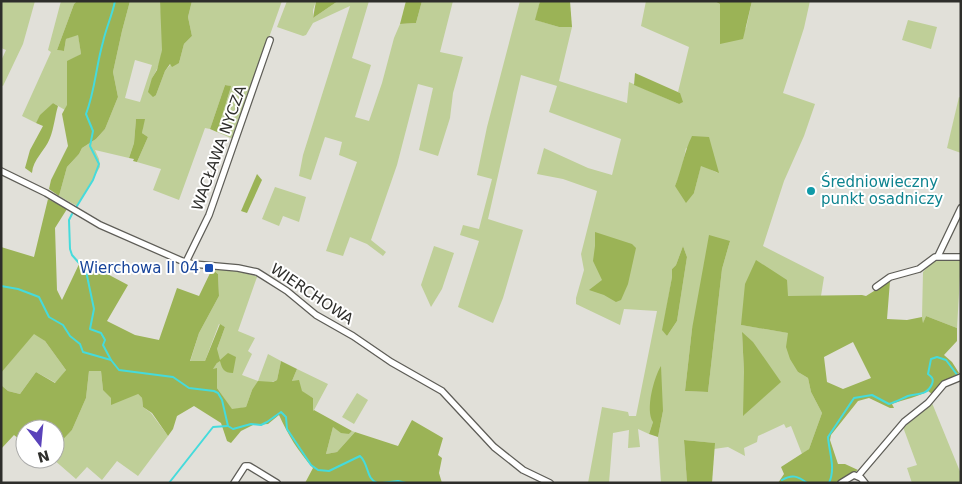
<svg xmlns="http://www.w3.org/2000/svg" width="962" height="484" font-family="'DejaVu Sans',sans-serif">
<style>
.green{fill:#bfcf98;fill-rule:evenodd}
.forest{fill:#9bb356;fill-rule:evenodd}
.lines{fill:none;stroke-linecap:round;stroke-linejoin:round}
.stream{stroke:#45dbdc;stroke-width:2}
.minor-casing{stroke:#5e5d57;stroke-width:8}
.minor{stroke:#fff;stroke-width:5.5}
.culture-dot{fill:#0f9aa8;stroke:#fff;stroke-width:2}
.transit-dot{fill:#1a4fb4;stroke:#fff;stroke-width:2}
.labels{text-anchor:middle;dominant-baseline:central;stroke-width:4;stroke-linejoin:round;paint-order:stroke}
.street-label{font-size:15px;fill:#2e2e2b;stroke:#fff}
.culture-label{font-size:15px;fill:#0d838f;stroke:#fff;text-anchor:start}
.transit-label{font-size:15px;fill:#164399;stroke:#fff;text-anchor:end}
</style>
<rect width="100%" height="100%" fill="#e1e0d9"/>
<g class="green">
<polygon points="1,1 35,1 23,44 3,86 1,85 1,61 6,50 1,48"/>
<polygon points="61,1 77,1 74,4 57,50 64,51 66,39 78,34 81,54 67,62 67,106 65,110 53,103 41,115 36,123 22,116 51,52 48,50"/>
<path d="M 130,1 L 160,1 C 162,27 168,55 152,78 L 156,95 L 165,71 L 171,64 L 179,63 L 184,44 L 192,36 L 188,17 L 192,1 L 282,1 L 233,139 L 217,132 L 230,90 L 230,86 L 225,85 L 210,129 L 205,128 L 179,200 L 153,190 L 161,169 L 137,162 L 148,137 L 142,133 L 144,119 L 136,119 L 134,143 L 129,158 L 95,150 L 99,159 L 100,167 L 77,206 L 59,196 L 67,167 L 79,154 L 82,148 L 96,139 L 105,129 L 118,97 L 113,72 L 122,31 ZM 135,60 L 152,65 L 140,102 L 125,98 Z"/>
<polygon points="287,1 316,1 313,10 313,18 338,1 369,1 352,58 371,65 355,117 369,121 382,83 394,38 400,24 416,23 422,1 453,1 440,52 463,57 453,93 450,118 438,156 419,150 433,88 418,84 397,165 371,240 386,252 383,256 367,244 350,237 343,256 326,251 357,162 339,155 342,142 325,137 311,180 299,176 303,155 350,6 313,23 306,35 303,36 277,27"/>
<path d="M 520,1 L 540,1 L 536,20 L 559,27 L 572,27 L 559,81 L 627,103 L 629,82 L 679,104 L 680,93 L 678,92 L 689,47 L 641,26 L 646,1 L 714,1 L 720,4 L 720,43 L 746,28 L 752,1 L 810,1 L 804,28 L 783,93 L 815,104 L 804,136 L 784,181 L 763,246 L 824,277 L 821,296 L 788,296 L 741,325 L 789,333 L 798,372 L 808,378 L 811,392 L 822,413 L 809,449 L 802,454 L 791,426 L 786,428 L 784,424 L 758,436 L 757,442 L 744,448 L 745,456 L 728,447 L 714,449 L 714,443 L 684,440 L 687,483 L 661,483 L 658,437 L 663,411 L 653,422 L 649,434 L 638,429 L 640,447 L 628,448 L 629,430 L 613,433 L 609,483 L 588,483 L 602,407 L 628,412 L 629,416 L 636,416 L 657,311 L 624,309 L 620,325 L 576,304 L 576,298 L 584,270 L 581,254 L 597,191 L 563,179 L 537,174 L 544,148 L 588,168 L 612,175 L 621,139 L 549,112 L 557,86 L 521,75 L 488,219 L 523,230 L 503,298 L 493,323 L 458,307 L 479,241 L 460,235 L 463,225 L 479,229 L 492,179 L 477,175 L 487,127 ZM 686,148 L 718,173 L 701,165 L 694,193 L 675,186 L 681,172 ZM 730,241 L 722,269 L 708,392 L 685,391 L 692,329 ZM 683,246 L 687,257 L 677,321 L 667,336 L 663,329 L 672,277 L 672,269 L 676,265 ZM 742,333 L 780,382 L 744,415 L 744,372 Z"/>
<polygon points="908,20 937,27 931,49 902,40"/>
<polygon points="959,97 961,98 961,153 947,148"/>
<polygon points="275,187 306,197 299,222 283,216 279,226 262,219"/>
<polygon points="434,246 454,253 442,289 431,307 421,285"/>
<polygon points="945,258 961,259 957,328 926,316 923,324 922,317 923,272 933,261"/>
<polygon points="212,269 237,271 259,277 257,277 238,331 255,338 248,351 252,354 242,375 258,381 268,354 281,361 277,380 252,390 246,407 232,410 217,388 217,369 212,370 217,363 217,349 225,327 219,324 205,361 190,362 199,333 219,296 218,274"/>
<polygon points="34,333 45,341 66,370 56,383 36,372 20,394 8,391 1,385 1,373"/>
<polygon points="297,369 328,384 313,412 313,398 302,392 292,381"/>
<polygon points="89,371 101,371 103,390 138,394 142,398 143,407 151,413 168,436 138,476 117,461 102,480 87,467 76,479 53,459 55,459 55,448 72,430 86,398"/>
<polygon points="357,393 368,400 354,424 342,417"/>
<polygon points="932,403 961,474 961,483 912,483 907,468 917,465 903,427"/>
<polygon points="333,427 349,434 352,431 355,432 337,452 326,454"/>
</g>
<g class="forest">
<polygon points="77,1 130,1 122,31 113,72 118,97 105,129 96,139 82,148 79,154 67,167 59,196 49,189 51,180 68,146 62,114 67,105 67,61 81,54 78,35 66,39 64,51 57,50 74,4"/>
<polygon points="160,1 192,1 188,17 192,36 184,44 179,63 172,67 170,64 165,71 156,95 153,97 148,92 152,78 157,70 162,50"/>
<polygon points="316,1 338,1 313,18"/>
<polygon points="406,1 422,1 416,23 400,24"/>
<polygon points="540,1 570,1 572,27 559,27 535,20"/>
<polygon points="714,1 752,1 743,39 720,44 720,4"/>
<polygon points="635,73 680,93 683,102 679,104 634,85"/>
<polygon points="225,85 231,86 230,90 217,132 210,129"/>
<path d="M 53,103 L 58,106 C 55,116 54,128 50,138 C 45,151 33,159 32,173 L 25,168 L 30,150 L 43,126 L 36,123 L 40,115 Z"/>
<polygon points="136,119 145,119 142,133 148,137 137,162 133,161 134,159 129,158 134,143"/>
<path d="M 692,136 L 709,137 L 719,173 L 701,166 L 694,193 L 686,203 L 675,186 C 682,169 684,152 692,136 Z"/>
<polygon points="257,174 262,180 247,213 241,211"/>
<path d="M 48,199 L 67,209 L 55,228 L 57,290 L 62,300 L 81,260 L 128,285 L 107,321 L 135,335 L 159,340 L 177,288 L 199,296 L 212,269 L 218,274 L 219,296 L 199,333 L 190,361 L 205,361 L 220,324 L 225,327 L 217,349 L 220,360 L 228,353 L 236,357 L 233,373 C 224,373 222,369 220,361 L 217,363 L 213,369 L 217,368 L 217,388 L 232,409 L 246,407 L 252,390 L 258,381 L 273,382 L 277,380 L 281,361 L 297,369 L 292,381 L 299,380 L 302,391 L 313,398 L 313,411 L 314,410 L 352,431 L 349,434 L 341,433 L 333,427 L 326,454 L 337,452 L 355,432 L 398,446 L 412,420 L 443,438 L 438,455 L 442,458 L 439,473 L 442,483 L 305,483 L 313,468 C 298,451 288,435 279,415 L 268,424 L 253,425 L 241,431 L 231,443 L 227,441 L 221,423 L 194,406 L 177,416 L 173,429 L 168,436 L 152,413 L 143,407 L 142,398 L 138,394 L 111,405 L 111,398 L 103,390 L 101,371 L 89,371 L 86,398 L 72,430 L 55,448 L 55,429 L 25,429 L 25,444 L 14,435 L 1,449 L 1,385 L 8,391 L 20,394 L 36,372 L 55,383 L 66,370 L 45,341 L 34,334 L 1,373 L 1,247 L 34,257 Z"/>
<polygon points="595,232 632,244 636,248 628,284 621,300 616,302 604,295 589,290 602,280 593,261 595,246"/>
<polygon points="709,235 730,241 722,269 708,392 685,391 692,329"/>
<polygon points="683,246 687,257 677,321 667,336 662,330 672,277 672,269 676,265"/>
<path d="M 756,260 L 787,280 L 788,296 L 862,295 L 866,296 L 890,281 L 887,319 L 907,320 L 922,317 L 923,323 L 926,316 L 957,328 L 957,341 L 944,355 L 952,362 L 959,373 L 948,380 L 932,394 L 928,391 C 921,396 902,400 892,404 L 894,408 L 890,408 L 869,398 L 858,401 L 831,435 L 830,440 L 838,464 L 845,464 L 858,470 L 838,483 L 778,483 L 784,474 L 781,467 L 809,449 L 822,413 L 811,392 L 808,378 L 798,372 L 790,359 L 786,347 L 788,333 L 741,325 L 745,284 ZM 853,342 L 871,378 L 843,389 L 827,382 L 824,357 Z"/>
<polygon points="742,332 753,342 781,382 743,416 744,372"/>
<path d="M 661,366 L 663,411 L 658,437 L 649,434 L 653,422 C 645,410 654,377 661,366 Z"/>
<polygon points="684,440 715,443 712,483 687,483"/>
</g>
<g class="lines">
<g class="stream">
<path d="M 77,206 L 93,180 L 99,164 L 90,146 L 93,131 L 86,114 C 95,91 96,66 103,42 C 106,28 112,16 115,1"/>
<polyline points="72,214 69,220 70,249 72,255 86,271 94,309 90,329 101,333 105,340 103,345 111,360"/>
<path d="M 1,286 L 18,289 L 39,297 L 49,317 L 63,325 L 70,336 L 80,344 L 83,352 L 111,360 L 119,370 L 173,377 L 189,388 L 214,391 L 218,393 L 222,400 L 228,426 L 233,429 L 251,424 L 261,425 L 267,422 L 281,412 L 286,417 L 287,429 L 311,465 L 318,470 L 329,471 L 360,456 C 369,464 366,479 377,483"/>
<path d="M 782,480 C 792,474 798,476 807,483"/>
<polyline points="169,483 213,427 227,426"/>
<polyline points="382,483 398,481 406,483"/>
<path d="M 829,483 C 836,468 829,452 828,437 L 854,398 L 872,395 L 889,404 C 896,402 901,399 908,396 C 917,393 927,396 932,384 C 934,379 932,377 928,374 L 931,359 L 937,357 L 946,360 L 958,376"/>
</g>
<g class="minor-casing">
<g id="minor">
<polyline points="1,171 46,193 100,225 182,261 193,264 238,268 257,272 265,277 287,291 316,315 353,336 391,362 442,391 494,447 523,470 550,483"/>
<polyline points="938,256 961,208"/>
<polyline points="186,262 209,215 270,40"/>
<polyline points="876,287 890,277 919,269 935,257 961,257"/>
<polyline points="858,476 904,422 928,403 944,384 961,377"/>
<polyline points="234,483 245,466 249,466 277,483"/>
<polyline points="841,483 854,475 861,478 865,483"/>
</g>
</g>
<use href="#minor" class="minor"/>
</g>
<circle class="culture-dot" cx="811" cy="191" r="5"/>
<rect class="transit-dot" x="204" y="263" width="10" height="10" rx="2.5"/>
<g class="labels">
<g class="street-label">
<text transform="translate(219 148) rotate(-70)">WACŁAWA NYCZA</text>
<text transform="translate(312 294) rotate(34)">WIERCHOWA</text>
</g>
<g class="culture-label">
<text x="821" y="182">Średniowieczny<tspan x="821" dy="17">punkt osadniczy</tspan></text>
</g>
<g class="transit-label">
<text x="199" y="268">Wierchowa II 04</text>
</g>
</g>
<rect width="962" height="484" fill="none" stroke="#2e2e2b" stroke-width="5"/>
<g transform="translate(40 444) rotate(164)"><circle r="24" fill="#ffffff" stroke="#ababaa"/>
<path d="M0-4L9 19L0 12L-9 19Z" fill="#5a42ba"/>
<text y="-8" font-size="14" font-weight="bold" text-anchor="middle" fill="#2e2e2b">N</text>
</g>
</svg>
